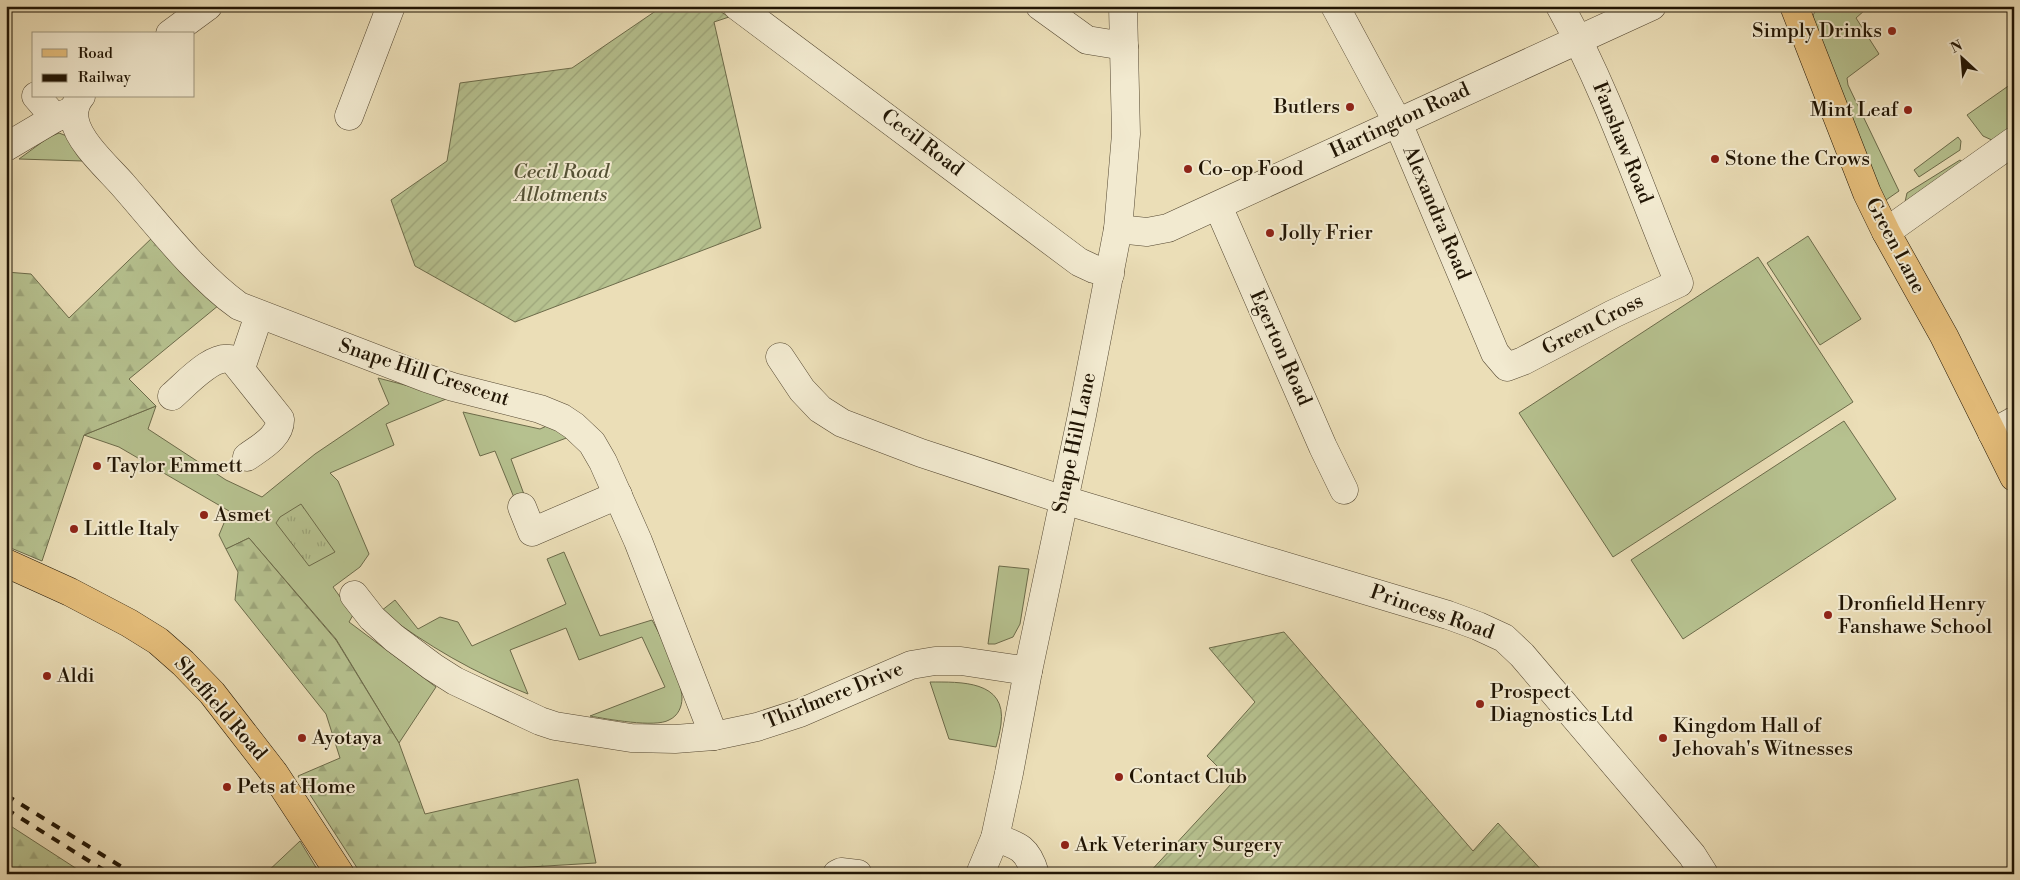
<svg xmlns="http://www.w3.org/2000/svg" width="2020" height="880" font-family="'Libre Bodoni',serif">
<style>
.grass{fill:#b6c18f;stroke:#6c6b4a}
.forest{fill:url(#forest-firs);stroke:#6c6b4a}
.park{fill:url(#park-tufts);stroke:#6c6b4a}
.garden{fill:url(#garden-furrows);stroke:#6c6b4a}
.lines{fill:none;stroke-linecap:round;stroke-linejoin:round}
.minor-casing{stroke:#544731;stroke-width:29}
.major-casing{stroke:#211504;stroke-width:29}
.minor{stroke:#f2ead0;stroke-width:28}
.major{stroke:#e6bf7c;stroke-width:28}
.rail{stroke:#211504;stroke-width:4;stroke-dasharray:9 9;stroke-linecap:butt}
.poi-dot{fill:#8f2418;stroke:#f2ead0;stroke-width:2}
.labels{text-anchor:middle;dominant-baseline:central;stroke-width:4;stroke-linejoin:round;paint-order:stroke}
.poi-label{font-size:20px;fill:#211504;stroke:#f2ead0;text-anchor:start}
.street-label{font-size:20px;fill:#211504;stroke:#f2ead0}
.park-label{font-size:20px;font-style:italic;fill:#555135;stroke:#f2ead0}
</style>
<defs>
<pattern id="forest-firs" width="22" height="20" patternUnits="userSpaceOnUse" patternTransform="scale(1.25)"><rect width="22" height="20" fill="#b6c18f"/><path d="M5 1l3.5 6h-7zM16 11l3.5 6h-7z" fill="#9ca57a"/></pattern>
<pattern id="park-tufts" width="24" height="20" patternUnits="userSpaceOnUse" patternTransform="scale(1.25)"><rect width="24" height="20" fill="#b6c18f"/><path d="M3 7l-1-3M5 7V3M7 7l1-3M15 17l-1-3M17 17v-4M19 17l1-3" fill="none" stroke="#9ca57a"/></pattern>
<pattern id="garden-furrows" width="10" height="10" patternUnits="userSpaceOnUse" patternTransform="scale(1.25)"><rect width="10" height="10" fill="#b6c18f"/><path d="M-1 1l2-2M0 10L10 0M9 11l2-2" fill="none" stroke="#9ca57a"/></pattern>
</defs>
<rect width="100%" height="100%" fill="#ebdeb7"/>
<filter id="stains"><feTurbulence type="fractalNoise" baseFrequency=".004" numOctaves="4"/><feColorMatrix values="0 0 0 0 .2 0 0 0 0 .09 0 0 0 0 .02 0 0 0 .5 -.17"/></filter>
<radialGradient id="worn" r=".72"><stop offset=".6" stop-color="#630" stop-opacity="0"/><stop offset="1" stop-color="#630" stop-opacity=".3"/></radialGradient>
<g class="grass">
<polygon points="1819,6 1862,6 1865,10 1856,18 1879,54 1847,78 1848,85 1899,191 1886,200 1880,194 1816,34 1813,15"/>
<polygon points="2014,82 2014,130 1994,141 1983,136 1967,115"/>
<polygon points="59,133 72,138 83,161 19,159 49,137"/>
<polygon points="1958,137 1961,141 1960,150 1919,177 1914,170"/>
<polygon points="1960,160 1964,163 1905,202 1907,193"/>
<polygon points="1808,236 1861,319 1820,345 1767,263"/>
<polygon points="1758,257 1853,402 1613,557 1519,413"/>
<polygon points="378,378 451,397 386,424 394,445 330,473 338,481 369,554 360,567 333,587 353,615 349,622 436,687 399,743 336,639 249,538 226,549 219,535 229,511 119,447 84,435 156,406 148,429 226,480 262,497 315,454 389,404"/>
<polygon points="463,412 540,429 551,424 569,437 511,459 525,497 515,500 495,451 480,456"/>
<polygon points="1844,421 1896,499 1683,639 1631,560"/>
<path d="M 564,552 L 600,636 L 652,620 C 661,636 682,681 682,698 C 682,707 678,716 669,720 C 655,728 607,719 590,716 L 665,687 L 642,637 L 579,660 L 566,628 L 510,650 L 528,694 C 474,673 428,646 381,611 L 395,600 L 418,629 L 440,617 L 458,622 L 472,646 L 566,604 L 547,559 Z"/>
<polygon points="999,566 1029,569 1020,624 1013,637 995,644 988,644"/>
<path d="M 930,682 C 960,682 1007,680 1001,724 C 1000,732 998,739 996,747 L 949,739 Z"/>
<polygon points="300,841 320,874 265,874"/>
</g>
<g class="forest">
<polygon points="155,235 219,305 129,379 156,406 84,435 42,561 6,546 6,272 31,274 69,318"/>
<polygon points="249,538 336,640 399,743 425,814 578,779 596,863 480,870 479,874 361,874 298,776 340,758 326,714 235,600 238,572 226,549"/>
<polygon points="6,823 77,869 85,874 6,874"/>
</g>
<polygon class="park" points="301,504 335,552 309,566 276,523 280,517"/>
<g class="garden">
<polygon points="663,6 712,6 729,17 714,22 761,228 515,322 415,266 391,200 447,161 460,83 572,68"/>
<polygon points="1284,632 1473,851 1498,823 1545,874 1148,874 1233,782 1207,756 1255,702 1209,648"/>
</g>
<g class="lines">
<g class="minor-casing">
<g id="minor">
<polyline points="737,6 1079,262 1094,269 1110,274"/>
<polyline points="1040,6 1087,40 1124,46"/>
<path d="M 1335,6 L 1398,123 L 1495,353 L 1507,367 L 1523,361 L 1613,314 L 1679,283 C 1640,190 1609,94 1560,6"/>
<polyline points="170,34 208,6"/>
<polyline points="36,96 55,118"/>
<path d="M 81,96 C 75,103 73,111 75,121 C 79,142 108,168 123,185 C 158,225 196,275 239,306 L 426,378 L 453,387 L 540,409 L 562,418 L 574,426 L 592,443 L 603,462 L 638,541 L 714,736"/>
<polyline points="349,116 391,6"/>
<polyline points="6,147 55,118 74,110"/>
<polyline points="1218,206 1323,447 1344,490"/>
<polyline points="1118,229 1147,232 1168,228 1652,6"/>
<polyline points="1886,232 2014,141"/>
<polyline points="780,357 802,390 820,409 842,423 921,453 1064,500 1448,615 1478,626 1504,638 1522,655 1692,855 1704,874"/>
<polyline points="241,368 259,315"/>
<path d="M 172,396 C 186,384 214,352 233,360 L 280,419 C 281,437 259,448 247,457"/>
<polyline points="1992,433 2014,421"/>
<polyline points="522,507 532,532 618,495"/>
<polyline points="354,595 372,618 394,638 433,667 455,681 540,721 555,726 631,738 675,739 714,736 757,727 800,713 911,665 935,661 961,661 1028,671"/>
<path d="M 995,838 C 1019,845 1028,849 1035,874"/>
<polyline points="837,874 841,872 858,874"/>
<polyline points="980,874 995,838 1009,773 1028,671 1082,415 1118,229 1126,134 1123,6"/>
</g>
</g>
<g class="major-casing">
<g id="major">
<polyline points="1794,6 1867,193 1886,232 1944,336 2014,477"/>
<polyline points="6,563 70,592 129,623 158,641 183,663 212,693 274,773 340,874"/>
</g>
</g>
<use href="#minor" class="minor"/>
<use href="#major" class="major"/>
<g class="rail">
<polyline points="6,795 133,874"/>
<polyline points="6,809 110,874"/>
</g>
</g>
<g class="poi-dot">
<circle cx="1892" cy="31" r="5"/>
<circle cx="1350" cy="107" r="5"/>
<circle cx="1908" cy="110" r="5"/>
<circle cx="1715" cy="159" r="5"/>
<circle cx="1188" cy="169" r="5"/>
<circle cx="1270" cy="233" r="5"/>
<circle cx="97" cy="466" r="5"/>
<circle cx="204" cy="515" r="5"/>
<circle cx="74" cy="529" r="5"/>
<circle cx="1828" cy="615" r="5"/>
<circle cx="47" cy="676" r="5"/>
<circle cx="1480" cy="704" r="5"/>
<circle cx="302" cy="738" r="5"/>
<circle cx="1663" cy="738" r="5"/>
<circle cx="1119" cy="777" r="5"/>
<circle cx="227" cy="787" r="5"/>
<circle cx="1065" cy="845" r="5"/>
</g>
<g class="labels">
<g class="poi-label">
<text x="1882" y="31" text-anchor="end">Simply Drinks</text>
<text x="1340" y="107" text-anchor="end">Butlers</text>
<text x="1898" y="110" text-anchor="end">Mint Leaf</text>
<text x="1725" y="159">Stone the Crows</text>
<text x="1198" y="169">Co-op Food</text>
<text x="1280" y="233">Jolly Frier</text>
<text x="107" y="466">Taylor Emmett</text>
<text x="214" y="515">Asmet</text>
<text x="84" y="529">Little Italy</text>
<text x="1838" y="604">Dronfield Henry<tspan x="1838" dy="23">Fanshawe School</tspan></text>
<text x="57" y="676">Aldi</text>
<text x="1490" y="692">Prospect<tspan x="1490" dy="23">Diagnostics Ltd</tspan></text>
<text x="1673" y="726">Kingdom Hall of<tspan x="1673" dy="23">Jehovah's Witnesses</tspan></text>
<text x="312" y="738">Ayotaya</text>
<text x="1129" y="777">Contact Club</text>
<text x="237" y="787">Pets at Home</text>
<text x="1075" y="845">Ark Veterinary Surgery</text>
</g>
<g class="street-label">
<text transform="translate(1400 121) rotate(-25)">Hartington Road</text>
<text transform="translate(922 143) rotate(37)">Cecil Road</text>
<text transform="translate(1622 143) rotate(68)">Fanshaw Road</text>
<text transform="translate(1436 213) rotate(67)">Alexandra Road</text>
<text transform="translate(1895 246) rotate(62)">Green Lane</text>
<text transform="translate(1593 325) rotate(-27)">Green Cross</text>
<text transform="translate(1280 348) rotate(66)">Egerton Road</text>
<text transform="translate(424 373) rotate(18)">Snape Hill Crescent</text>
<text transform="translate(1075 443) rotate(-78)">Snape Hill Lane</text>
<text transform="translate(1432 613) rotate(19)">Princess Road</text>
<text transform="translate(834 696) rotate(-22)">Thirlmere Drive</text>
<text transform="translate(220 709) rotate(49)">Sheffield Road</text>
</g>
<g class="park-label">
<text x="561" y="172">Cecil Road<tspan x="561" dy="23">Allotments</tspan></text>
</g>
</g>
<rect width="2020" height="880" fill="none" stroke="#ebdeb7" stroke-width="25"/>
<rect x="8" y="8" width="2005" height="865" fill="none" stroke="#211504" stroke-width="2.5"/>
<rect x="12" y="12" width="1995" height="855" fill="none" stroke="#211504"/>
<rect x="32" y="32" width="162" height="65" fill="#f2ead0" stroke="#9e957e"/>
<rect x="42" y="49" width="25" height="8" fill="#e6bf7c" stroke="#9e957e"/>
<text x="78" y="58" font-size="15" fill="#211504">Road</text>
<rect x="42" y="74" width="25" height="8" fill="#211504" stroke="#9e957e"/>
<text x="78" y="82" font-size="15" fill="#211504">Railway</text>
<g transform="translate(1962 58) rotate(334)" stroke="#f2ead0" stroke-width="4" paint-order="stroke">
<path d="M0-4L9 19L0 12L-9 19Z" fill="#211504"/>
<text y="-8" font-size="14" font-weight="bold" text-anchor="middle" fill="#211504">N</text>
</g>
<rect width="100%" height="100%" filter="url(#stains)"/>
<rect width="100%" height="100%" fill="url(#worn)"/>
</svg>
